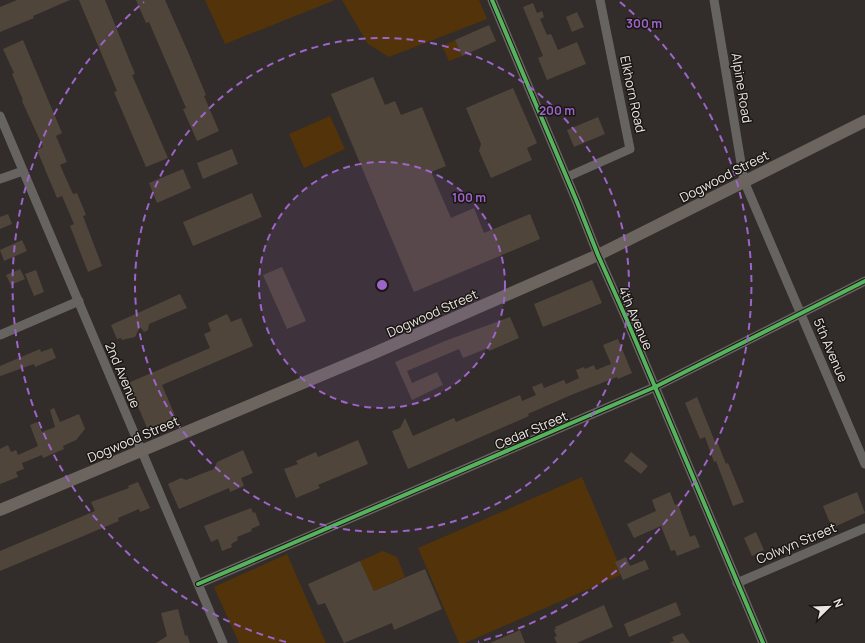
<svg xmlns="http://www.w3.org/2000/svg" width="865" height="643" font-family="Manrope,sans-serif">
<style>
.green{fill:#53330a}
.building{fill:#50453a}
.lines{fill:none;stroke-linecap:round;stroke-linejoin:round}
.minor{stroke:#676360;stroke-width:9}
.major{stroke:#6c655f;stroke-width:12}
.cycleway-casing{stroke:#1a1613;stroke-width:6}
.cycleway{stroke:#56b35d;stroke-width:4}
.ring{fill:none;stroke:#9d64ca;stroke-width:2;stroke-dasharray:7 5}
.labels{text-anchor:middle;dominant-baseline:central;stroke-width:3;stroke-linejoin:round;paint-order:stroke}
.street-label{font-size:13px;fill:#ece6e2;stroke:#1a1613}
.centre{fill:#9d64ca;stroke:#1a1613;stroke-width:2}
.ring-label{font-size:12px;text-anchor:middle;font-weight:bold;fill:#9d64ca;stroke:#1a1613;stroke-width:3;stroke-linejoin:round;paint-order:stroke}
</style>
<rect width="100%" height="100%" fill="#322d2a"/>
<g class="green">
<polygon points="205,0 335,0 225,44"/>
<polygon points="342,0 479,0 487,19 389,57 368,44"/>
<polygon points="455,40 462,56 449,61 442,46"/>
<polygon points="330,116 345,149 304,168 289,134"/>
<polygon points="582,477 623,574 465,643 459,643 418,548"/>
<polygon points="383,551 397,557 405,577 374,591 360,561"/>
<polygon points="287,554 326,643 239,643 214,587"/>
</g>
<g class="building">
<polygon points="17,0 70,0 33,16 34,18 0,32 0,7"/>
<polygon points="79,0 105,0 135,74 132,75 168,158 146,167 114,92 117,91"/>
<polygon points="136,0 165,0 188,52 206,95 204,96 219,131 197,141 183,109 186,108 149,22 146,23"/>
<polygon points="533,3 537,13 542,11 544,17 540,19 547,35 551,34 558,50 577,42 586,64 547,80 538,58 543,56 523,7"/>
<polygon points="577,12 584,27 572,32 566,17"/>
<polygon points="489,25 496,41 462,56 455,40"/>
<polygon points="23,40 62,133 56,136 67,162 60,165 73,194 77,193 86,215 83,216 102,266 88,272 70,226 74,224 62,196 57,198 37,150 43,147 22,101 23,100 12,74 14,73 3,49"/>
<polygon points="373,77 385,105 395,101 401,115 422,107 446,166 431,172 451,218 474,208 484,233 530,214 540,239 414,292 331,94"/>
<polygon points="513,88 537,143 527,148 532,160 491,178 479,151 481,144 466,108"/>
<polygon points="598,117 605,134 574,147 567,130"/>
<polygon points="232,149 238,164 203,179 197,163"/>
<polygon points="183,169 191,188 157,203 149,183"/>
<polygon points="252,193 262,217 193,246 183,222"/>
<polygon points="8,214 12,224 0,229 0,217"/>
<polygon points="22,240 27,251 4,261 0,250"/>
<polygon points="282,267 306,321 287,329 263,275"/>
<polygon points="20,269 25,279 11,285 6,275"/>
<polygon points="36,270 44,292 34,296 25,274"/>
<polygon points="592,280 602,303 543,327 534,304"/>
<polygon points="180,294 187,308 149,324 148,330 144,332 140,327 135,337 122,340 121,338 117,339 111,325"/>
<polygon points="227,314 231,322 241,318 253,346 162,385 176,418 148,430 128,383 210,348 204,334 211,331 208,323"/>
<polygon points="510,317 519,338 489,351 488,348 463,358 459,349 407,371 412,383 437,372 443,385 412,400 395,362 445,341"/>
<polygon points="618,339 632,373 618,379 617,377 571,395 528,414 529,416 408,469 392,431 400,428 405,418 413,436 454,418 456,422 520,395 522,401 536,395 532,387 542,383 544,388 564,380 566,384 579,378 576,370 584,367 585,369 594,365 596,370 611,364 603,345"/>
<polygon points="52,348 56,358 35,367 34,364 0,376 0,366 40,349 41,352"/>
<polygon points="697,397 715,442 717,441 726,464 728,463 744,502 733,506 716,461 714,462 705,437 700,439 685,403"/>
<polygon points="54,408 60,422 79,414 85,429 76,440 63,446 64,449 43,458 42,455 22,463 24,469 16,472 18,477 0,484 0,449 8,445 11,452 16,450 18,455 38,446 30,425 37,422 42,432 55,427 50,410"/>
<polygon points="358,440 368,464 318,485 320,488 296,498 284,469 298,464 296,461 316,452 318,457"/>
<polygon points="243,450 253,473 241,478 244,486 230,492 229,488 179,509 168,484 181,478 186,480 214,469 217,462"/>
<polygon points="631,452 648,466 641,474 624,461"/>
<polygon points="138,482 150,508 140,512 139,509 118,518 119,521 0,571 0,551 95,511 91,502 129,488 128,486"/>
<polygon points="670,492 675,505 678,504 690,537 695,535 700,547 677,556 675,550 671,551 661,526 634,538 627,524 656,511 652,500"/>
<polygon points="857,492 865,513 832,528 823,506"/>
<polygon points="251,508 253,513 255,512 260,525 251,529 252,531 237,537 238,540 231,544 232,547 222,551 218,539 211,542 204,526"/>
<polygon points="756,532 764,550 752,556 744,538"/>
<polygon points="626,557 630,566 645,560 649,569 623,580 615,562"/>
<polygon points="360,561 374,591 425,569 442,609 394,630 392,623 344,643 325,603 318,605 308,584"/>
<polygon points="676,602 681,615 629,637 624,624"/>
<polygon points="604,605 613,627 577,643 557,643 554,637 557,636 554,630 556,629 555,627"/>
<polygon points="178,609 185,636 187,635 190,643 156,643 167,636 161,613"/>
<polygon points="520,630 525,643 490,643"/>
<polygon points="683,633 690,643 669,643 674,641 672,637"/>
</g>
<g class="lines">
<g class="minor">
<polyline points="492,0 577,202 598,255 626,318 763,643"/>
<polyline points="714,0 744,181 865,464"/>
<polyline points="0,116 223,643"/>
<polyline points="567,177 630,149 600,0"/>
<polyline points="0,179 23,171"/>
<polyline points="0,335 79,301"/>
<polyline points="737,583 865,528"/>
<polyline points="198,584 655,387 865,281"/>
</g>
<polyline class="major" points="0,510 372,354 598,255 865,121"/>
<g class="cycleway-casing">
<g id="cycleway">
<polyline points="492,0 577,202 598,255 626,318 763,643"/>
<polyline points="198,584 655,387 865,281"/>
</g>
</g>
<use href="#cycleway" class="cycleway"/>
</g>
<circle cx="382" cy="285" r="123" fill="#9d64ca" fill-opacity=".12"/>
<g class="ring">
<circle cx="382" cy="285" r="123"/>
<circle cx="382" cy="285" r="247"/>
<path d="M286 642A370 370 0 0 1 144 2M620 2A370 370 0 0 1 478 642"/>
</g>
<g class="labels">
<g class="street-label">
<text transform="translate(742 88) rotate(81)">Alpine Road</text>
<text transform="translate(633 94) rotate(78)">Elkhorn Road</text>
<text transform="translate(724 176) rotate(-27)">Dogwood Street</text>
<text transform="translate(432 313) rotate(-24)">Dogwood Street</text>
<text transform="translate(636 318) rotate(67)">4th Avenue</text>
<text transform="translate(831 350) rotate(67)">5th Avenue</text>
<text transform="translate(123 375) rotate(67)">2nd Avenue</text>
<text transform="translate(531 430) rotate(-23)">Cedar Street</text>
<text transform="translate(133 439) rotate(-23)">Dogwood Street</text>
<text transform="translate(796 543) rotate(-23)">Colwyn Street</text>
</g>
</g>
<circle cx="382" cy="285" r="6" class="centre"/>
<g class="ring-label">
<text x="644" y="28">300 m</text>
<text x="557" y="115">200 m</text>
<text x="469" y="202">100 m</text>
</g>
<g transform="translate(829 607) rotate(67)" stroke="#1a1613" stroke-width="3" paint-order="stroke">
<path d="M0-3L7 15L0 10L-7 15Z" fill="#ece6e2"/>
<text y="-6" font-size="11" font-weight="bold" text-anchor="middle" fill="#ece6e2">N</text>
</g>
</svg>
